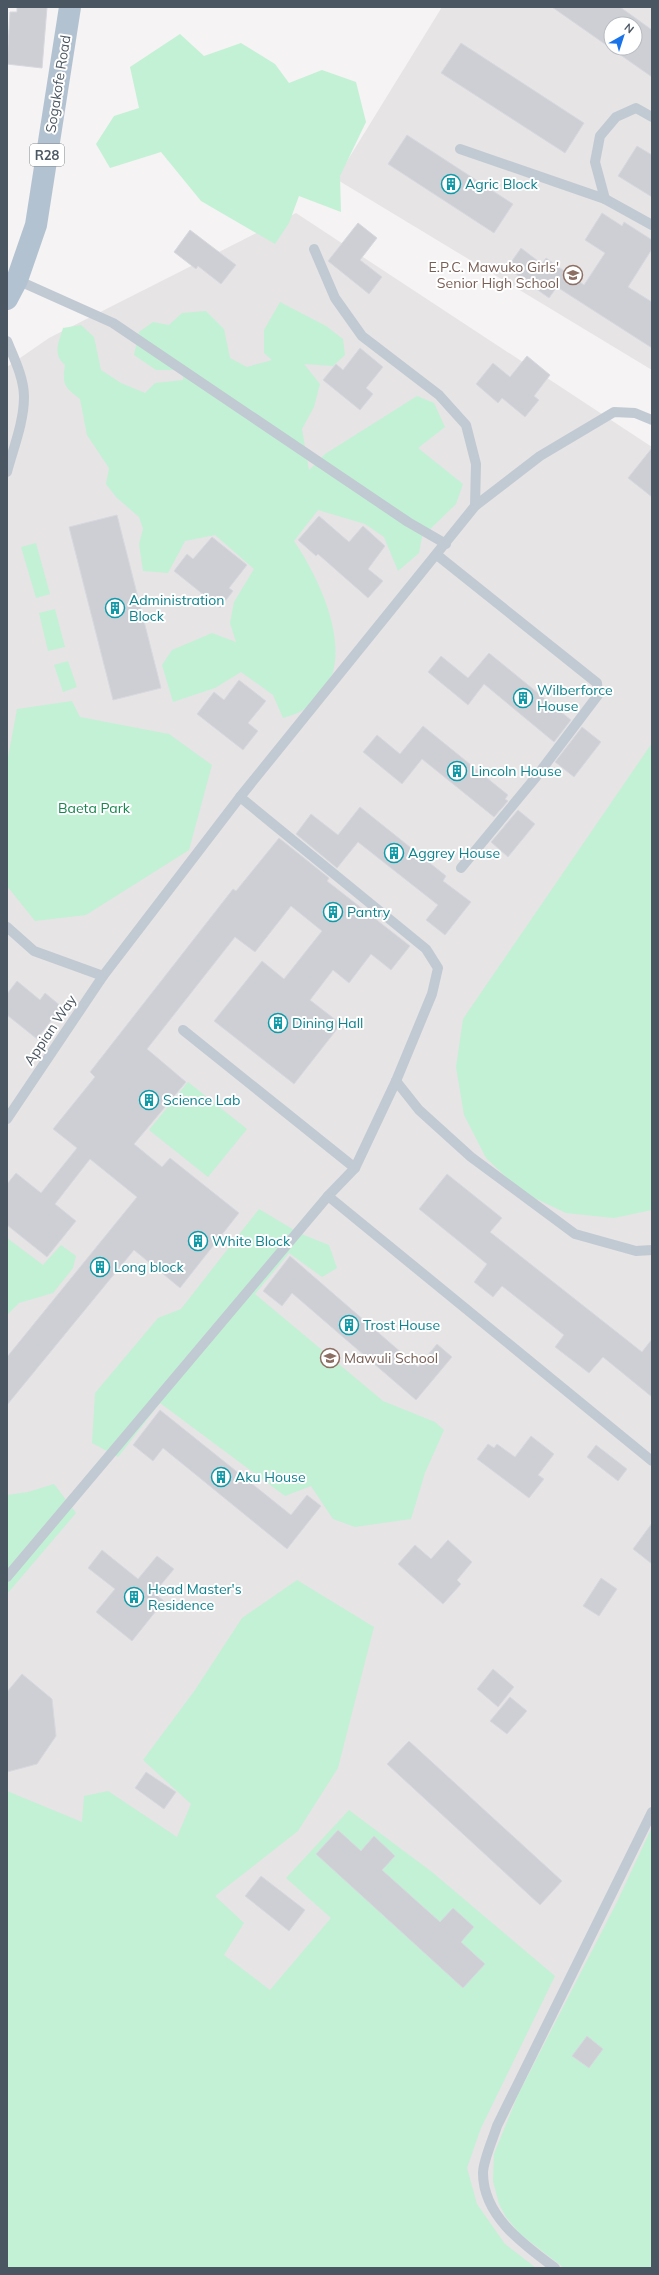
<svg xmlns="http://www.w3.org/2000/svg" width="659" height="2275" font-family="Mulish,sans-serif">
<style>
.education{fill:#e6e4e5;fill-rule:evenodd}
.green{fill:#c3f1d5}
.building{fill:#cdcfd5;stroke:#d7d9de;fill-rule:evenodd}
.lines{fill:none;stroke-linecap:round;stroke-linejoin:round}
.lane{stroke:#c1cad2;stroke-width:10}
.primary{stroke:#b3c2d1;stroke-width:22}
.labels{text-anchor:middle;dominant-baseline:central;stroke-width:4;stroke-linejoin:round;paint-order:stroke}
.shield{fill:#fff;stroke:#808990;stroke-width:1}
.shield-label{font-size:13px;font-weight:bold;fill:#4a5661}
.street-label{font-size:14px;fill:#4a5661;stroke:#fff}
.culture-label{font-size:14px;fill:#0d838f;stroke:#fff;text-anchor:start}
.education-label{font-size:14px;fill:#785e54;stroke:#fff;text-anchor:end}
.park-label{font-size:14px;fill:#17864f;stroke:#fff}
</style>
<rect width="100%" height="100%" fill="#f5f3f3"/>
<g class="education">
<path d="M 442,7 L 652,7 L 652,370 L 336,179 ZM 611,24 L 635,24 L 635,48 L 611,48 Z"/>
<polygon points="296,213 652,447 652,2268 7,2268 7,367 49,338"/>
</g>
<g class="green">
<polygon points="180,34 204,56 241,43 275,64 289,83 322,70 356,82 366,122 340,176 341,212 299,196 289,223 275,244 201,201 161,152 110,168 96,144 114,116 139,108 130,67"/>
<path d="M 280,302 L 326,326 L 343,339 L 345,355 L 333,366 L 304,364 L 320,384 L 314,407 L 302,429 L 309,470 L 325,454 L 417,396 L 434,403 L 445,427 L 418,448 L 463,484 L 456,504 L 422,537 L 419,553 L 398,571 L 384,537 L 365,524 L 318,510 L 294,541 C 317,575 344,631 333,672 C 332,678 308,707 303,710 C 297,714 289,716 283,718 L 273,695 L 241,672 L 215,688 L 173,702 L 162,665 L 172,650 L 212,633 L 236,642 L 230,623 L 234,602 L 254,569 L 215,535 L 185,541 L 168,573 L 143,571 L 139,544 L 143,529 L 139,517 L 116,497 L 106,484 L 109,468 L 87,435 L 80,399 C 64,387 62,384 65,365 C 52,354 59,342 63,328 L 81,325 L 94,337 L 101,370 L 121,383 L 145,393 L 155,383 L 183,380 L 183,370 L 156,370 L 134,355 L 139,332 L 153,322 L 169,325 L 182,313 L 206,311 L 224,329 L 230,358 L 247,367 L 272,360 L 264,353 L 264,330 Z"/>
<polygon points="36,543 50,594 36,598 21,547"/>
<polygon points="55,609 65,647 48,651 39,613"/>
<polygon points="68,661 77,687 63,692 54,665"/>
<polygon points="72,701 80,717 169,734 212,765 189,850 86,915 35,921 7,886 7,763 17,709"/>
<polygon points="652,743 652,1210 614,1218 566,1213 522,1192 486,1158 464,1115 456,1067 463,1019"/>
<polygon points="188,1082 247,1129 208,1177 149,1130"/>
<polygon points="259,1209 299,1233 329,1245 337,1268 322,1277 289,1253 255,1294 383,1401 435,1422 444,1430 425,1473 411,1519 355,1527 333,1519 311,1486 285,1496 160,1403 118,1457 92,1443 95,1393 158,1318 181,1309"/>
<polygon points="7,1238 43,1265 61,1245 76,1256 73,1268 53,1293 19,1303 7,1315"/>
<polygon points="54,1484 76,1513 7,1594 7,1495 28,1492"/>
<polygon points="297,1580 374,1627 338,1768 298,1831 215,1896 244,1923 224,1955 270,1990 331,1918 286,1878 349,1810 432,1872 555,1976 481,2128 467,2168 477,2204 505,2244 536,2268 7,2268 7,1791 82,1822 84,1796 108,1791 177,1837 191,1804 143,1760 195,1690 242,1618"/>
<polygon points="652,1827 652,2268 564,2268 520,2234 506,2217 499,2204 493,2181 494,2154 518,2095 617,1902"/>
</g>
<g class="building">
<polygon points="17,7 47,7 42,68 7,64 10,12 17,12"/>
<path d="M 552,7 L 620,7 L 652,30 L 652,77 ZM 611,24 L 635,24 L 635,48 L 611,48 Z"/>
<polygon points="461,43 584,123 565,153 441,73"/>
<polygon points="407,135 513,204 494,233 388,164"/>
<polygon points="637,146 652,155 652,197 618,176"/>
<polygon points="602,213 622,226 624,222 652,240 652,249 628,287 652,302 652,348 557,287 549,298 507,268 521,248 542,264 546,258 584,285 605,253 585,240"/>
<polygon points="358,223 377,238 360,260 382,277 369,294 328,261"/>
<polygon points="190,230 236,265 221,284 198,266 196,269 174,252"/>
<polygon points="360,348 383,367 366,388 373,394 360,410 323,380 336,364 343,370"/>
<polygon points="527,356 550,375 534,396 539,400 525,417 502,398 498,403 476,384 493,363 510,377"/>
<polygon points="652,448 652,497 628,478"/>
<polygon points="117,515 161,688 113,700 69,527"/>
<polygon points="319,516 349,542 363,526 385,546 368,569 383,581 368,598 318,554 316,556 298,540"/>
<polygon points="212,537 247,565 229,588 233,591 220,608 174,571 187,554 193,559"/>
<polygon points="489,653 571,720 554,742 484,684 468,705 428,672 441,656 468,678"/>
<polygon points="239,680 266,701 248,723 258,731 243,750 197,714 214,692 224,700"/>
<polygon points="423,726 508,795 505,799 508,801 494,817 422,759 402,784 363,752 377,735 400,754"/>
<polygon points="582,727 601,742 574,777 555,762"/>
<polygon points="360,807 446,876 443,881 471,902 445,935 426,920 438,905 358,842 337,868 296,834 311,814 338,835"/>
<polygon points="518,810 535,824 508,857 491,842"/>
<polygon points="279,838 329,878 327,881 410,946 391,970 371,954 349,983 333,970 310,1000 341,1024 294,1084 214,1021 262,961 284,979 322,931 291,906 255,952 235,937 147,1049 186,1082 134,1144 162,1167 170,1158 239,1213 180,1288 134,1250 7,1405 7,1357 137,1197 90,1159 55,1204 76,1221 47,1257 7,1225 7,1184 16,1173 41,1193 77,1148 53,1129 95,1077 90,1072 233,889 236,891"/>
<polygon points="17,981 40,1000 45,993 62,1007 37,1039 7,1015 7,994"/>
<polygon points="447,1174 502,1218 490,1232 642,1352 652,1339 652,1397 603,1357 589,1373 555,1347 564,1335 502,1286 493,1297 474,1282 487,1264 419,1209"/>
<polygon points="290,1256 418,1367 437,1344 452,1357 416,1400 292,1293 282,1306 263,1291"/>
<polygon points="160,1410 291,1515 307,1495 321,1506 287,1549 163,1448 153,1461 133,1445"/>
<polygon points="531,1436 554,1454 538,1475 544,1479 529,1498 477,1459 488,1444 494,1448 497,1444 515,1457"/>
<polygon points="596,1445 627,1469 618,1481 587,1457"/>
<polygon points="652,1523 652,1564 633,1549"/>
<polygon points="448,1540 472,1562 457,1580 461,1584 443,1604 398,1564 415,1545 431,1559"/>
<polygon points="102,1550 138,1579 157,1556 174,1569 154,1593 164,1601 132,1641 96,1612 115,1589 88,1568"/>
<polygon points="601,1578 617,1589 599,1616 583,1606"/>
<polygon points="493,1669 514,1687 498,1707 477,1689"/>
<polygon points="22,1674 52,1699 56,1736 37,1764 7,1772 7,1692"/>
<polygon points="510,1697 527,1711 507,1734 490,1721"/>
<polygon points="409,1741 562,1881 540,1905 387,1764"/>
<polygon points="146,1772 176,1792 164,1809 135,1788"/>
<polygon points="338,1830 361,1851 374,1836 395,1856 382,1870 440,1922 453,1908 474,1927 461,1942 485,1964 463,1988 316,1854"/>
<polygon points="261,1876 305,1910 289,1931 245,1896"/>
<polygon points="587,2036 603,2049 589,2068 572,2056"/>
</g>
<g class="lines">
<g class="lane">
<polyline points="460,149 605,199 595,162 600,136 616,117 636,108 652,117"/>
<polyline points="605,199 652,225"/>
<polyline points="314,249 335,298 362,336 439,395 466,425 476,464 475,506"/>
<polyline points="17,280 113,323 408,522 446,544"/>
<path d="M 7,341 C 14,358 24,378 24,397 C 24,422 13,449 7,472"/>
<polyline points="437,555 597,683 598,695 536,777 461,868"/>
<polyline points="240,797 426,949 438,968 432,994 396,1081 355,1168 328,1196 652,1461"/>
<polyline points="7,927 34,951 103,976 240,797 475,506 540,456 614,412 635,413 652,420"/>
<polyline points="183,1030 355,1168"/>
<polyline points="396,1081 419,1110 471,1157 575,1234 636,1251 652,1250"/>
<polyline points="7,1119 103,976"/>
<polyline points="7,1577 328,1196"/>
<path d="M 555,2268 C 524,2245 483,2216 483,2173 C 483,2161 493,2139 497,2126 L 652,1812"/>
</g>
<polyline class="primary" points="7,299 17,280 36,225 70,7"/>
</g>
<defs>
<g id="building-ring" transform="scale(1)"><circle r="9.5" fill="#fff" stroke="#0f9aa8" stroke-width="1.5"/><path d="M-4-6H4V6H1V3H-1V6H-4ZM-2.5-4.3h1.7v1.8h-1.7ZM.8-4.3h1.7v1.8H.8ZM-2.5-1h1.7V.8h-1.7ZM.8-1h1.7V.8H.8Z" fill="#0f9aa8"/></g>
<g id="school-ring" transform="scale(1)"><circle r="9.5" fill="#fff" stroke="#8d6e63" stroke-width="1.5"/><path d="M0-5L7-2L0 1L-7-2ZM-4 1L0 2.5L4 1V4Q0 6-4 4Z" fill="#8d6e63"/></g>
</defs>
<g fill-rule="evenodd">
<use href="#building-ring" x="451" y="184"/>
<use href="#school-ring" x="573" y="275"/>
<use href="#building-ring" x="115" y="608"/>
<use href="#building-ring" x="523" y="698"/>
<use href="#building-ring" x="457" y="771"/>
<use href="#building-ring" x="394" y="853"/>
<use href="#building-ring" x="333" y="912"/>
<use href="#building-ring" x="278" y="1023"/>
<use href="#building-ring" x="149" y="1100"/>
<use href="#building-ring" x="198" y="1241"/>
<use href="#building-ring" x="100" y="1267"/>
<use href="#building-ring" x="349" y="1325"/>
<use href="#school-ring" x="330" y="1358"/>
<use href="#building-ring" x="221" y="1477"/>
<use href="#building-ring" x="134" y="1597"/>
</g>
<g class="labels">
<rect class="shield" x="30" y="144" width="34" height="22" rx="3"/>
<g class="shield-label">
<text x="47" y="155">R28</text>
</g>
<g class="street-label">
<text transform="translate(58 84) rotate(-81)">Sogakofe Road</text>
<text transform="translate(50 1030) rotate(-56)">Appian Way</text>
</g>
<g class="culture-label">
<text x="465" y="184">Agric Block</text>
<text x="129" y="600">Administration<tspan x="129" dy="16">Block</tspan></text>
<text x="537" y="690">Wilberforce<tspan x="537" dy="16">House</tspan></text>
<text x="471" y="771">Lincoln House</text>
<text x="408" y="853">Aggrey House</text>
<text x="347" y="912">Pantry</text>
<text x="292" y="1023">Dining Hall</text>
<text x="163" y="1100">Science Lab</text>
<text x="212" y="1241">White Block</text>
<text x="114" y="1267">Long block</text>
<text x="363" y="1325">Trost House</text>
<text x="235" y="1477">Aku House</text>
<text x="148" y="1589">Head Master's<tspan x="148" dy="16">Residence</tspan></text>
</g>
<g class="education-label">
<text x="559" y="267">E.P.C. Mawuko Girls'<tspan x="559" dy="16">Senior High School</tspan></text>
<text x="344" y="1358" text-anchor="start">Mawuli School</text>
</g>
<g class="park-label">
<text x="94" y="808">Baeta Park</text>
</g>
</g>
<rect width="659" height="2275" fill="none" stroke="#4a5661" stroke-width="16"/>
<g transform="translate(623 36) rotate(39)"><circle r="19" fill="#ffffff" stroke="#b7bbc0"/>
<path d="M0-3L7 15L0 10L-7 15Z" fill="#1a73e8"/>
<text y="-6" font-size="11" font-weight="bold" text-anchor="middle" fill="#4a5661">N</text>
</g>
</svg>
